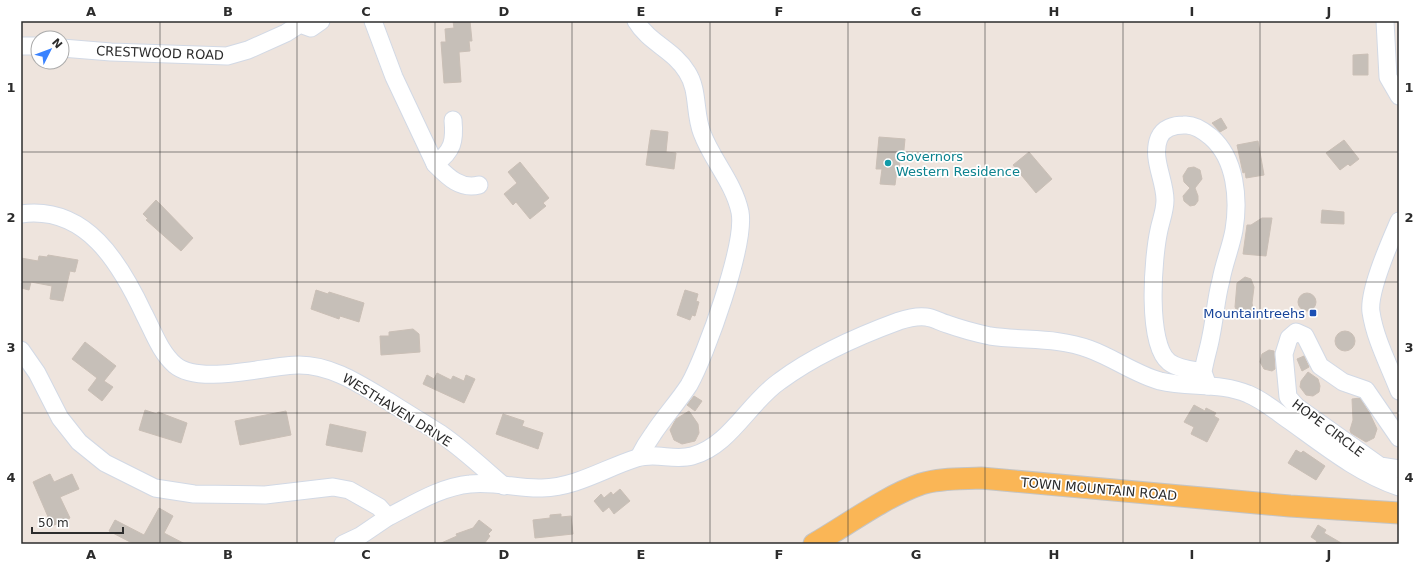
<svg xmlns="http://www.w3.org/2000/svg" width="1420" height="565" font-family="'DejaVu Sans',sans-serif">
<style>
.building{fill:#c6bfb8;stroke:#cabfb6}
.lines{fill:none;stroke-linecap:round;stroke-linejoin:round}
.minor-casing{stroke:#d2d9e5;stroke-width:19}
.major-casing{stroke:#c4c4c4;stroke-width:23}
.minor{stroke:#fff;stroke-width:17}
.major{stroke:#fab656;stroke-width:21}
.grid{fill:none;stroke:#2c2c2c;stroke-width:1;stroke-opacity:0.55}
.culture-dot{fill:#0f9aa8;stroke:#fff;stroke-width:1.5}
.transit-dot{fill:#1a4fb4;stroke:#fff;stroke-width:1.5}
.labels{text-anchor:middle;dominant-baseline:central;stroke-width:3.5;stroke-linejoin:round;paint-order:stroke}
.street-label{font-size:13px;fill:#2c2c2c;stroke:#fff}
.culture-label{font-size:13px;fill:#0d838f;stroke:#fff;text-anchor:start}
.transit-label{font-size:13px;fill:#164399;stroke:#fff;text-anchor:end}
.neatline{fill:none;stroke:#2c2c2c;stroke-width:1.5}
.grid-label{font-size:13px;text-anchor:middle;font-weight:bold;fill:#2c2c2c}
</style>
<rect width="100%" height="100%" fill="#eee4dd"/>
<g class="building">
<polygon points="453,21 470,21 472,41 469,41 470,51 459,52 461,82 444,83 441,42 446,42 445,29 454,28"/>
<polygon points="1368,54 1368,75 1353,75 1353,55"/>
<polygon points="1221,118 1227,128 1220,132 1212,123"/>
<polygon points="651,130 668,132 666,152 676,153 674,169 646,165"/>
<polygon points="879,137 905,139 903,160 900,160 899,170 897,170 895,185 880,184 882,169 876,169"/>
<polygon points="1344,140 1359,159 1350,166 1348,164 1340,170 1326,153"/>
<polygon points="1258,141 1264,175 1246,178 1245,172 1243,173 1237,145"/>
<polygon points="1029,152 1052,179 1036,193 1013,165"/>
<polygon points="520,162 549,198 543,203 546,206 530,219 516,202 513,205 504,194 517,183 508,172"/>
<polygon points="1194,167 1200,170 1202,179 1195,188 1198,196 1198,201 1195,205 1190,206 1184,201 1183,196 1190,188 1184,182 1183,176 1188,168"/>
<polygon points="156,200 193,238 181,251 146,220 148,219 143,214"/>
<polygon points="1322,210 1344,212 1344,224 1321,223"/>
<polygon points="1262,218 1272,218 1266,256 1243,254 1247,225 1251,225"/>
<polygon points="48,255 78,260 75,272 70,271 63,301 50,299 52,286 31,282 29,290 21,288 21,258 38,261 39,256 47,257"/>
<polygon points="1245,277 1251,279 1254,287 1252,303 1253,309 1252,313 1246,317 1239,315 1235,307 1237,283"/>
<polygon points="316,290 328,294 329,292 364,303 359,322 340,316 339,319 311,309"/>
<polygon points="685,290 698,294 696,301 699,302 695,316 692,315 690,320 677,315"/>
<circle cx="1307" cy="302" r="9"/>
<polygon points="413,329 419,334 420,352 381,355 380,336 389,336 389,332"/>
<circle cx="1345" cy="341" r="10"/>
<polygon points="85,342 116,366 104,381 113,387 102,401 88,390 97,378 72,359"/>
<polygon points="1269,350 1274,351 1275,369 1272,371 1264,369 1260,362 1262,354"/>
<polygon points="1304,356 1309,367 1302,371 1297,359"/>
<polygon points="1308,372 1318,379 1320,386 1319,392 1313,396 1306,395 1300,387 1301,381"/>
<polygon points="437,373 451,380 453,376 464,381 466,375 475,379 464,403 423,384 427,375 434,379"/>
<polygon points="694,396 702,401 695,411 687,405"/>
<polygon points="1360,398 1370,414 1377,429 1374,438 1366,442 1351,433 1350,430 1353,420 1352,399"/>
<polygon points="1194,405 1205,411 1206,408 1216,413 1214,416 1219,419 1207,442 1191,434 1194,427 1184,422"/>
<polygon points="145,410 157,414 158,412 187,423 181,443 139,430"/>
<polygon points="286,411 291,435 240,445 235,421"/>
<polygon points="689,411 698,424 699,433 695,441 682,444 674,440 670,430 676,419"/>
<polygon points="503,414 524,421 522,426 543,433 538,449 496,434"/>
<polygon points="330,424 366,432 362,452 326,445"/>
<polygon points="1296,450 1301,453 1303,451 1325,466 1316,480 1288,463"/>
<polygon points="50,474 54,482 72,474 79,489 60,497 70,518 52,526 33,482"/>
<polygon points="620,489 630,501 614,514 609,507 603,512 594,501 601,494 604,498 611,492 613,495"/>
<polygon points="159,508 173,516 164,533 185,544 134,544 109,531 115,520 144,535"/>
<polygon points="561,514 561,517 571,516 573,534 535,538 533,520 550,518 550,515"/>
<polygon points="479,520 492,530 488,534 490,536 484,544 439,544 457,536 456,534 473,528"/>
<polygon points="1318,525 1326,530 1324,533 1343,544 1315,544 1317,541 1311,537"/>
</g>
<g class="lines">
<g class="minor-casing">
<g id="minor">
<path d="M 373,21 L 394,77 L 435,164 C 447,176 460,190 479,185"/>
<path d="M 636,21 C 649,43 674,50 687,72 C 699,90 694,113 702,133 C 712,160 734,183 740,212 C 746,244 706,355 689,385 C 678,402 664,417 653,434 C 648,441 643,449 639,457"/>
<polyline points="1385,21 1388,77 1399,96"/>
<polyline points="21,46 38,46"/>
<polyline points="62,48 111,52 227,56 248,50 286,33 300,24 311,28 321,21"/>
<path d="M 435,164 C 453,151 455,141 453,120"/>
<path d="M 21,214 C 86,205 120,263 144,314 C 153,331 160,352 175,365 C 200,386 268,365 299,365 C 332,365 361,385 388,401 C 405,412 424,423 441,434 C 464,450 484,469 504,486"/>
<path d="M 1399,221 C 1390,242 1368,291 1371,312 C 1375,339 1389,365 1399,391"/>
<path d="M 21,350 L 37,373 L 60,418 L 79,442 L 105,463 L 155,488 L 194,494 L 265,495 L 333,487 L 349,490 L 379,507 L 388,517 C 414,504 440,487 470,484 C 494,481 519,489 542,488 C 577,487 605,468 637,458 C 655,452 674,461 692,456 C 730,446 749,402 780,381 C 815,355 858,336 899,321 C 908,318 917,316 926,317 C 934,318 940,322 947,324 C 961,329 976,333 990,336 C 1024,341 1057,337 1089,349 C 1114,358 1135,374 1160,381 C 1189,388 1220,382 1248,394 C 1263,400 1277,412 1290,421 C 1325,446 1358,473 1399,487"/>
<path d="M 1203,372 C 1192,370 1178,369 1169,362 C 1146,344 1153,257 1159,230 C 1161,220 1165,211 1165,200 C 1165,180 1151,158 1159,138 C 1163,128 1174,125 1184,125 C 1193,124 1204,131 1211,137 C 1236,159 1239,199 1234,230 C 1231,247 1224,263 1221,280 C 1216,298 1215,317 1211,336 C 1209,348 1205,359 1203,372 L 1208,386"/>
<polyline points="1399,438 1366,390 1343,382 1320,366 1305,336 1296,332 1289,338 1284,354 1288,397 1297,407 1380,466 1399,469"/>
<polyline points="343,544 360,536 388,517"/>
</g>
</g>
<g class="major-casing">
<path id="major" d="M 814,544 C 847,525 886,496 921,484 C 940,478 961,479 981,478 L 1290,506 L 1399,513"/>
</g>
<use href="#minor" class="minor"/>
<use href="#major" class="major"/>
</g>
<path class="grid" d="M 160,21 L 160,544M 297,21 L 297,544M 435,21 L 435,544M 572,21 L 572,544M 710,21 L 710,544M 848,21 L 848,544M 985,21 L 985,544M 1123,21 L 1123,544M 1260,21 L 1260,544M 21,152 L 1399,152M 21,282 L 1399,282M 21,413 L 1399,413"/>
<circle class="culture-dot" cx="888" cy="163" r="4"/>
<rect class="transit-dot" x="1309" y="309" width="8" height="8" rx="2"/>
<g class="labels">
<g class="street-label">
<text transform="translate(160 53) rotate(2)">CRESTWOOD ROAD</text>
<text transform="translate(397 410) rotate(32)">WESTHAVEN DRIVE</text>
<text transform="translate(1328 428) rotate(37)">HOPE CIRCLE</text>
<text transform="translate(1099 489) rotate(5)">TOWN MOUNTAIN ROAD</text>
</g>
<g class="culture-label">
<text x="896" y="156">Governors<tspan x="896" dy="15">Western Residence</tspan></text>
</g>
<g class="transit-label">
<text x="1305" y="313">Mountaintreehs</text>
</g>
</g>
<rect width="1420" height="565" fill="none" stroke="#ffffff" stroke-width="44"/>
<g transform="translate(50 50) rotate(48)"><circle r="19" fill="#ffffff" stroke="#ababab"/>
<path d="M0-3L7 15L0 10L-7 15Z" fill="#3982ff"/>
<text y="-6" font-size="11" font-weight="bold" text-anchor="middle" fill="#2c2c2c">N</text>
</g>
<path d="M32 527v6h91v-6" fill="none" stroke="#2c2c2c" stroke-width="2"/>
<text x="38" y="527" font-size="12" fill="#2c2c2c" stroke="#ffffff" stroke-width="3" paint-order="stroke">50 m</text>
<rect x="22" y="22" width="1376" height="521" class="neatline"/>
<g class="grid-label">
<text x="91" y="16">A</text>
<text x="228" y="16">B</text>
<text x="366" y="16">C</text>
<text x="504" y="16">D</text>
<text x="641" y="16">E</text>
<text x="779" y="16">F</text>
<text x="916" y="16">G</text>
<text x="1054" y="16">H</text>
<text x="1192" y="16">I</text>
<text x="1329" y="16">J</text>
<text x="11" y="92">1</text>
<text x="1409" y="92">1</text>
<text x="11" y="222">2</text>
<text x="1409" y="222">2</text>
<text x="11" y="352">3</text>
<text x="1409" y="352">3</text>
<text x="11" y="482">4</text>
<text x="1409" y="482">4</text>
<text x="91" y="559">A</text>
<text x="228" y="559">B</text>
<text x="366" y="559">C</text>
<text x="504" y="559">D</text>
<text x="641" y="559">E</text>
<text x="779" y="559">F</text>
<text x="916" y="559">G</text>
<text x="1054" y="559">H</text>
<text x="1192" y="559">I</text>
<text x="1329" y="559">J</text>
</g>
</svg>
